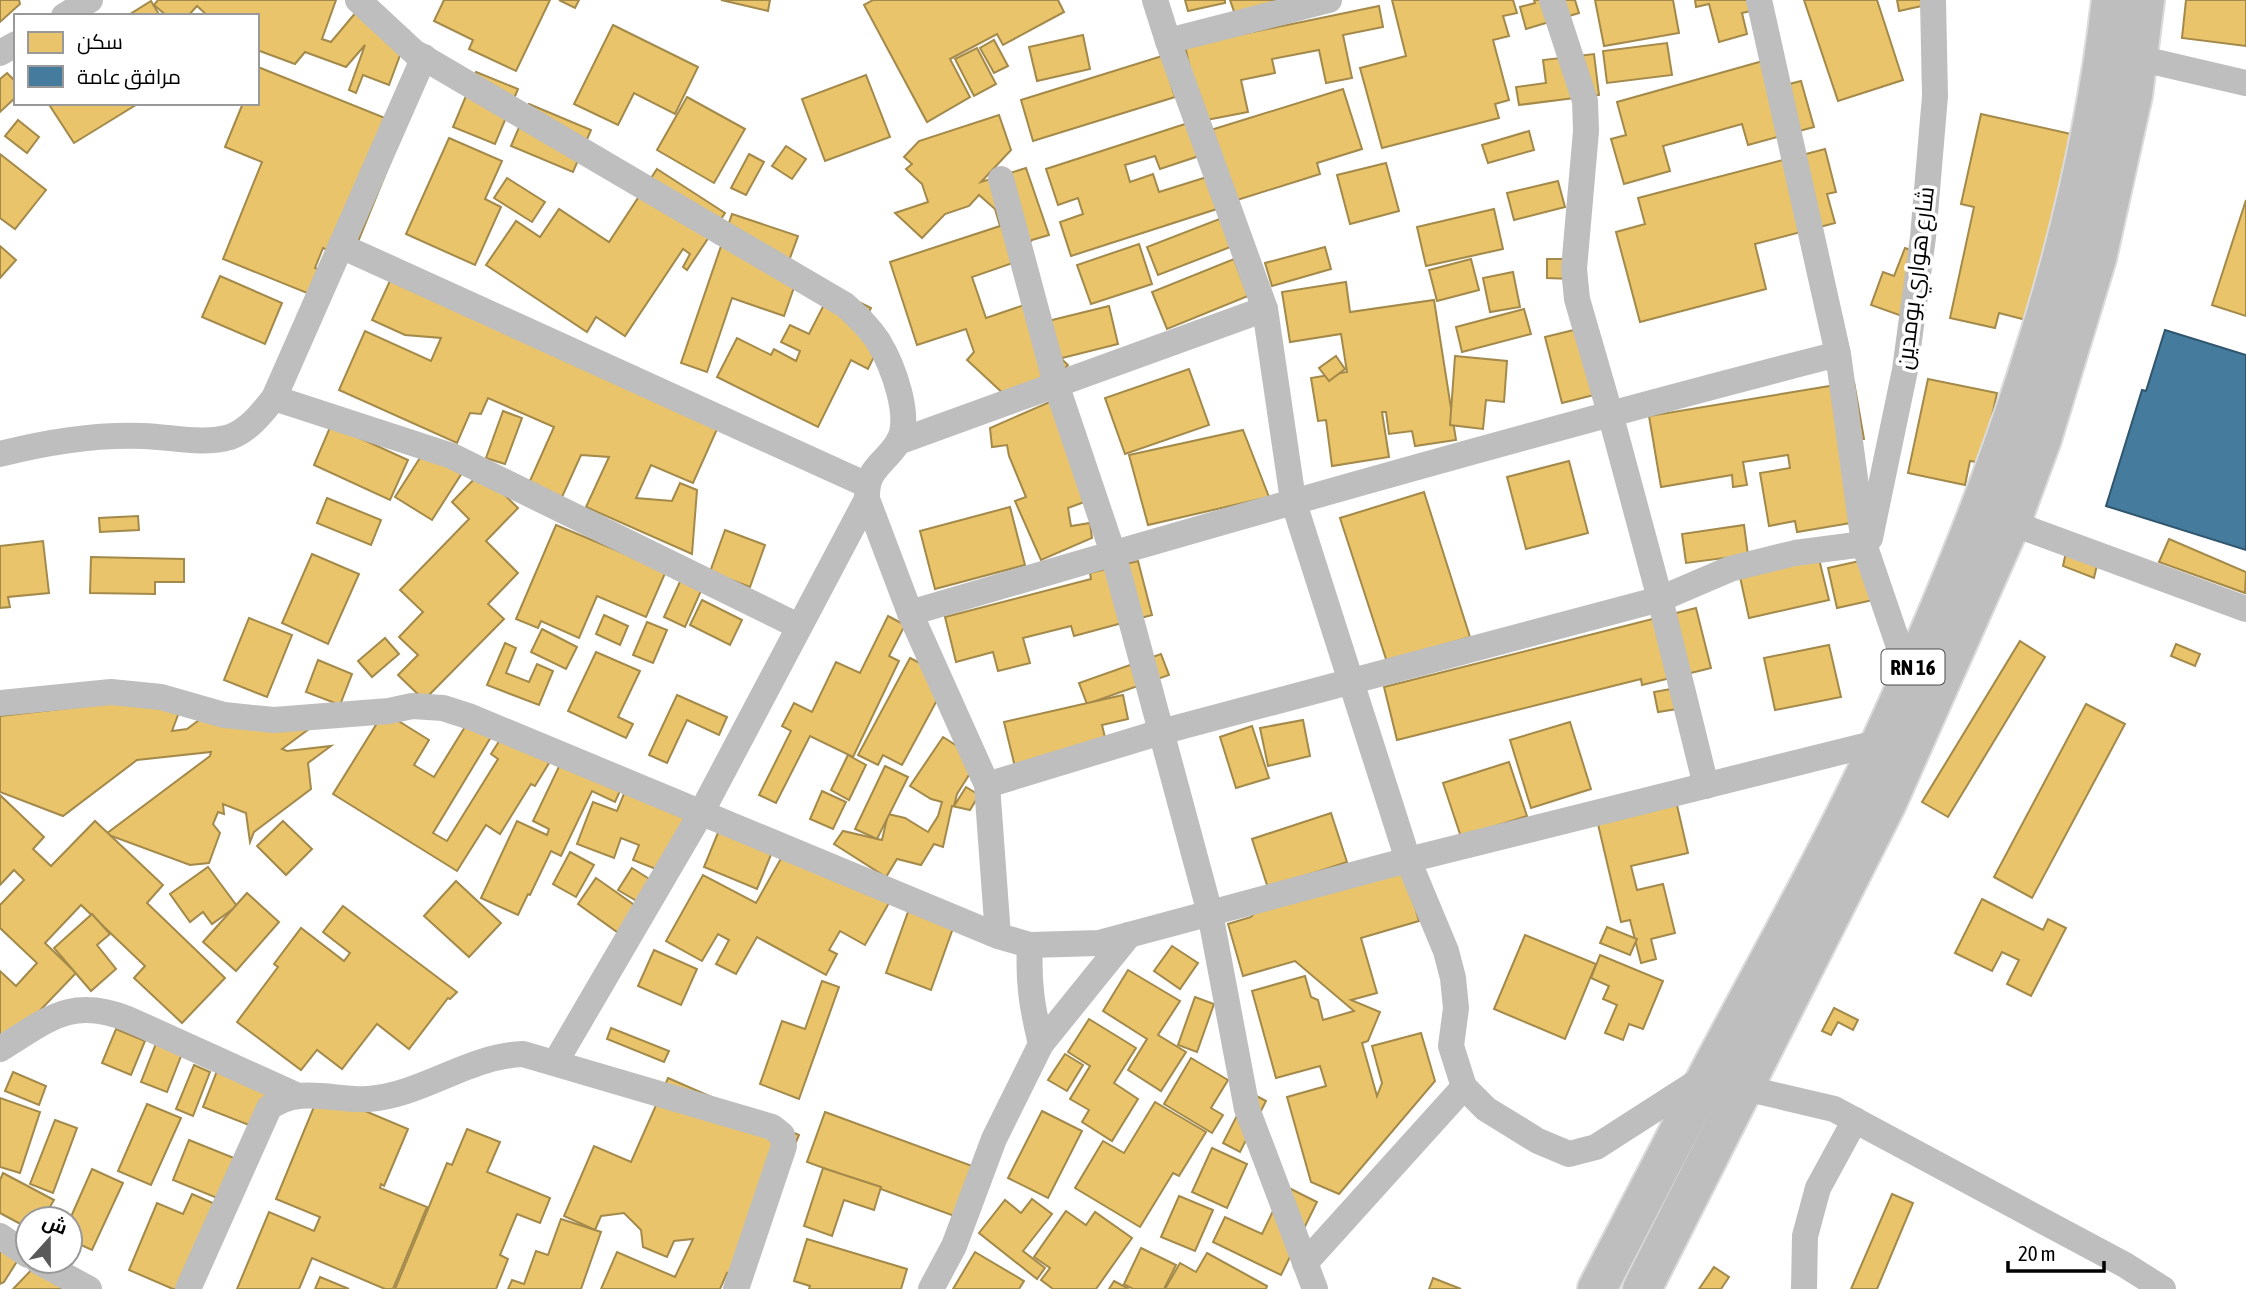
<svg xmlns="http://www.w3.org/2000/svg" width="2246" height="1289" font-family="'Asap Condensed',Cairo,sans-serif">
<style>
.homes{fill:#e9c46a;stroke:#a3894a;stroke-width:2}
.public{fill:#457b9d;stroke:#30566e;stroke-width:2}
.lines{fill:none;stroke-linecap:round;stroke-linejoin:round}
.primary-casing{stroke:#dbdbdb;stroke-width:42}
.street{stroke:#bebebe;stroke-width:26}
.primary{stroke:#bebebe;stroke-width:38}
.labels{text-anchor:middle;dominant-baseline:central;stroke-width:7;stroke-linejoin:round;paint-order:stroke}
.shield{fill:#fff;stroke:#4c4c4c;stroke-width:2}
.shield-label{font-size:21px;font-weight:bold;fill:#000}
.street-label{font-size:23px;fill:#000;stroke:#fff}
</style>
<rect width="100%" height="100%" fill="#fff"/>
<g class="homes">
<polygon points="0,0 19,0 20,4 0,22"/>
<polygon points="158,0 336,0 322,39 331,42 357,11 409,31 389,85 363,75 356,93 349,90 365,45 346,67 305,52 295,64 257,50 257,16 208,16 197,6 188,16 167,16 154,5"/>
<polygon points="444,0 550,0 516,71 469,49 473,40 434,21"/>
<polygon points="559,0 579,0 575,8"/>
<polygon points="721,0 770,0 768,11"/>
<polygon points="873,0 1058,0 1064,12 1003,45 997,34 950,59 970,97 927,122 864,5"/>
<polygon points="1185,0 1225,0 1225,3 1188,11"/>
<polygon points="1230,0 1276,0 1238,23"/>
<polygon points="1392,0 1513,0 1517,13 1503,16 1509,36 1493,40 1509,100 1495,104 1499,118 1382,148 1360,68 1406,56"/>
<polygon points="1534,0 1575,0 1579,13 1526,29 1520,7 1535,3"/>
<polygon points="1595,0 1673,0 1679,33 1604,46"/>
<polygon points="1695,0 1758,0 1760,9 1742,13 1747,34 1719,42 1709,4 1696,7"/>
<polygon points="1804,0 1877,0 1903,80 1838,101"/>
<polygon points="1897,0 1930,0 1931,4 1899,11"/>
<polygon points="2186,0 2246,0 2246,46 2182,38"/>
<polygon points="151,1 160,16 127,16"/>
<polygon points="1379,6 1383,27 1343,35 1352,78 1326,83 1319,50 1272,59 1275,73 1241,80 1248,112 1201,121 1185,46"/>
<polygon points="613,25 698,67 675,114 634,93 618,125 574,104"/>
<polygon points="1083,35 1090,69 1037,81 1029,47"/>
<polygon points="994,40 1008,66 994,73 980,48"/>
<polygon points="1667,43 1672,75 1607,83 1603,51"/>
<polygon points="977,48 996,84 974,96 955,59"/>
<polygon points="1594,54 1599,95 1519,105 1516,87 1546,83 1543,60"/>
<polygon points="1162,56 1175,97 1033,141 1021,100"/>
<polygon points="1777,57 1785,85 1801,81 1814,127 1748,145 1742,124 1663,146 1670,171 1624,184 1611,139 1626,135 1617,102"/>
<polygon points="258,67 405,126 351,259 323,248 315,268 331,275 322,299 223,259 262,162 225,147 243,103 257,103"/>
<polygon points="476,72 518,89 495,144 453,127"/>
<polygon points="7,73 16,82 16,97 0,112 0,79"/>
<polygon points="866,75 890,137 825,161 802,99"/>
<polygon points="1343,89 1362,149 1317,163 1320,174 1234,201 1211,130"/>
<polygon points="687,97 745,129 714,183 657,150"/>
<polygon points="48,103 139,103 74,143"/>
<polygon points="529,104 591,130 573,172 511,146"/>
<polygon points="1981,114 2071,134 2030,321 1999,313 1995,328 1950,318 1974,207 1961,204"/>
<polygon points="999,115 1011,150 981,182 1026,168 1049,235 1032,240 1010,264 972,277 986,318 1036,301 1053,351 1068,365 1054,380 1006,396 967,360 974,352 966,329 917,345 890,262 1000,226 995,209 979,195 969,206 945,214 922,238 895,213 928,202 922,184 906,169 912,164 904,157 919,141"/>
<polygon points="18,120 39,137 27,153 5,136"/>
<polygon points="1188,123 1199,156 1160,169 1155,156 1125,165 1130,182 1153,174 1159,192 1210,176 1220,208 1071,256 1060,222 1083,214 1078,198 1058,205 1046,169"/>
<polygon points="1529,131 1534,150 1488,163 1482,145"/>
<polygon points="449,138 502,161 485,199 501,207 475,265 406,234"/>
<polygon points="786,146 806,159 792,179 772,166"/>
<polygon points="1825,149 1836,192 1827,194 1835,223 1755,244 1766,289 1640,322 1616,232 1645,224 1638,198"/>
<polygon points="0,154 46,190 15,229 0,218"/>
<polygon points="749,154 764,162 746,195 731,188"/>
<polygon points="1386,163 1399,211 1350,224 1337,175"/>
<polygon points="657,169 725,213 687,270 683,267 690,254 683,249 625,336 596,317 587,332 486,265 516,221 540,237 559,209 609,242"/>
<polygon points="507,178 545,202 532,222 494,198"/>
<polygon points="1558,181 1565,207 1514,220 1507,193"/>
<polygon points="2246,200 2246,316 2212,305"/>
<polygon points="1494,209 1503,249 1426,266 1417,227"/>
<polygon points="732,214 798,236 786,269 799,273 784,316 732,298 707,372 681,363"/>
<polygon points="1222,218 1233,246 1158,275 1147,247"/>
<polygon points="1139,244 1152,284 1091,304 1077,265"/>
<polygon points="0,246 16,260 0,278"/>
<polygon points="1325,247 1331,269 1272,286 1265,263"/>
<polygon points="1905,248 1923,255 1913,320 1871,305 1883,272 1894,276"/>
<polygon points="1234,259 1248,296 1167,329 1152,292"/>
<polygon points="1471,259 1479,290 1437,301 1429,270"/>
<polygon points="1547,259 1572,259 1572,279 1547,278"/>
<polygon points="399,261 722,418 693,483 651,465 636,498 672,501 680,483 697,490 692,554 586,507 609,457 581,455 562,497 529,483 554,427 488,398 481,414 470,413 457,443 339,390 365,331 431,361 441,338 405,335 372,320"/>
<polygon points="1513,272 1520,307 1490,312 1483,278"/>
<polygon points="220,276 282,303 265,344 202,317"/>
<polygon points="1346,282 1350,312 1434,300 1456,440 1415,446 1412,431 1389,434 1386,412 1382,412 1389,457 1332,466 1326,420 1318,421 1311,378 1347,372 1341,334 1290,342 1282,292"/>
<polygon points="832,289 871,308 861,328 883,338 868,369 851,360 818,427 717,377 737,338 771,355 774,349 796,361 800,351 781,342 790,325 809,334"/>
<polygon points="1109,306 1118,344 1058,359 1048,321"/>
<polygon points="1524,309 1531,334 1462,352 1456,327"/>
<polygon points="1582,328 1598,394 1562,403 1545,337"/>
<polygon points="1336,356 1345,369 1329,381 1319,368"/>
<polygon points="1455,356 1507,361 1504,402 1486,400 1483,429 1450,425"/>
<polygon points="1189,369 1209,425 1125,454 1105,398"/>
<polygon points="1928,379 1997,393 1982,463 1970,461 1965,485 1908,473"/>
<polygon points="1854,382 1864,439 1843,442 1857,522 1797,532 1795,521 1769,526 1760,473 1790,468 1788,455 1743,462 1747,485 1733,487 1732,475 1661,487 1649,416"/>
<polygon points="1061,397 1098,497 1068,508 1071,526 1090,523 1092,538 1041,560 1015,501 1026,497 1009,456 1007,445 992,447 990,428"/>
<polygon points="503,411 522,418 505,464 486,458"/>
<polygon points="331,425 408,460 390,500 314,465"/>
<polygon points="1243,430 1269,497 1148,525 1129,455"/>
<polygon points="425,450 462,473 432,520 395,497"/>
<polygon points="1569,461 1588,533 1526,549 1507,477"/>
<polygon points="481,472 518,508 486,541 518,573 488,604 504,619 424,700 398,675 418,655 399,637 423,612 400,590 469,519 452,502"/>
<polygon points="1424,492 1470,637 1387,662 1340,518"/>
<polygon points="327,498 381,520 371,545 317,523"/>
<polygon points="1010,507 1025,565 935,589 920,531"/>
<polygon points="138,516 139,530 100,532 99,518"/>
<polygon points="556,525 666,571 646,617 597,596 579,638 541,621 538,628 516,619"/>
<polygon points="1744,525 1748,555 1686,563 1682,534"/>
<polygon points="725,530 765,545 750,587 710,572"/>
<polygon points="2169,539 2246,572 2245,593 2159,562"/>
<polygon points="43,541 49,593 8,597 10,607 0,608 0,546"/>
<polygon points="2066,552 2097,565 2094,578 2063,566"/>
<polygon points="312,554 359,574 328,644 282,623"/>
<polygon points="91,557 184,559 184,582 155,582 155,594 90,593"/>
<polygon points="1819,559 1829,600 1749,618 1740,577"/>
<polygon points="1864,560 1873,600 1837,608 1828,568"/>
<polygon points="1138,561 1152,615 1074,636 1071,626 1023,638 1030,663 998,671 993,652 956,662 945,617 1091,579 1090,573"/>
<polygon points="683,575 704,584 685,627 664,617"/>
<polygon points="702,600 742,620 730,645 690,625"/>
<polygon points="1696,608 1711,668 1642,685 1641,679 1397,740 1384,687"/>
<polygon points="604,615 628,626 620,645 596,634"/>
<polygon points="888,616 905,625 889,656 899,661 853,757 810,736 776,803 759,795 791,731 782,726 794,703 812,712 836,662 860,673"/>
<polygon points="249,618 292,635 267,697 224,680"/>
<polygon points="647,622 667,630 653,663 633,655"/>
<polygon points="542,629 577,647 566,669 531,652"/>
<polygon points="385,638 399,654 372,677 358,661"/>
<polygon points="2020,641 2045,657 1948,817 1922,802"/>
<polygon points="505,643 516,648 506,673 529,682 537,664 553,671 539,705 487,685"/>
<polygon points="2176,644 2200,654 2195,666 2171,656"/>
<polygon points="1829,645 1841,697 1775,710 1764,658"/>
<polygon points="596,652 640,671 618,717 633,724 626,738 568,711"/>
<polygon points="1161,654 1169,675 1087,704 1079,683"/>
<polygon points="910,658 949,678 902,765 883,755 878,765 858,755"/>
<polygon points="318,660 352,674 340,705 306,692"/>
<polygon points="1693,685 1696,706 1658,712 1654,692"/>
<polygon points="677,695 727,717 719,735 687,720 667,763 649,755"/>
<polygon points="1123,695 1128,719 1102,725 1108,750 1015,767 1004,722"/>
<polygon points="172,696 184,699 172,731 187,729 215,708 309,729 282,749 287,751 331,746 308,763 311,789 254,832 250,842 246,813 223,804 224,814 218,812 213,824 220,833 209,863 190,865 106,834 210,756 211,752 137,760 63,816 0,792 0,716"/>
<polygon points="2086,704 2125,724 2032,898 1994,877"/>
<polygon points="384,712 429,740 414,765 434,777 468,722 491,737 433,833 447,841 498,759 491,754 508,727 554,755 535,786 531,784 500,834 486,825 457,871 333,794"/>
<polygon points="1303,720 1310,756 1268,766 1260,728"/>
<polygon points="1570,722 1591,789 1531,808 1510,740"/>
<polygon points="1252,726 1269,778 1236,788 1220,737"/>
<polygon points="943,737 976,758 974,767 957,794 954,806 966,787 979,795 970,810 952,806 943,847 934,844 921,865 897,859 886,877 834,844 843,831 882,840 888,814 905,818 928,832 938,816 942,802 931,799 910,786"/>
<polygon points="565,754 624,782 615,802 592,791 561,856 551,851 530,895 528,894 518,915 481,898 517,821 547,835 549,829 533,821"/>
<polygon points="848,755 866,765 849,800 831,790"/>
<polygon points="1509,762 1527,816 1461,837 1443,783"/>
<polygon points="885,766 908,777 877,839 855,829"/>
<polygon points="630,779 692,803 666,873 633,860 639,845 621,838 614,858 577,844 593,802 617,811"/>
<polygon points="822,791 846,802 833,829 810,819"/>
<polygon points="0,795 44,837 33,849 51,866 95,821 163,885 147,903 225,978 182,1023 134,978 145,966 81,905 45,943 76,973 3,1049 0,1046 0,971 16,986 37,963 0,928 0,905 24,880 14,870 0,885"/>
<polygon points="1676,801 1688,853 1631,866 1637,890 1663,884 1675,933 1651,939 1656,959 1641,963 1630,920 1621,922 1597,820"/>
<polygon points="1331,813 1347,862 1268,888 1252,839"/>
<polygon points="724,818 777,840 757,889 704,867"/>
<polygon points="283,821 312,849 286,875 257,846"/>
<polygon points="792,839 893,896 865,945 840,931 829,950 837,954 826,975 757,937 736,974 716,964 729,940 718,934 702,961 666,941 703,875 756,903"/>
<polygon points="570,852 594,865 576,897 553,884"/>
<polygon points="208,867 237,906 212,924 203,912 190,922 170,894"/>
<polygon points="632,868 654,882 640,903 618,890"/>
<polygon points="1404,869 1419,921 1361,938 1377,993 1351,1000 1380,1012 1368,1041 1362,1043 1377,1096 1382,1083 1372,1046 1421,1033 1435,1081 1339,1194 1311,1182 1287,1097 1326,1086 1320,1066 1276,1078 1252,991 1305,976 1311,997 1318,1000 1323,1020 1354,1011 1295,961 1243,976 1228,924 1251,917 1257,910"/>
<polygon points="596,878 643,911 624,937 578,904"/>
<polygon points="456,881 501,923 469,957 424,916"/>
<polygon points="247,893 279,922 236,971 203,942"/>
<polygon points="913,898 958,914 931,990 886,973"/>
<polygon points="1982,899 2043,930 2048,919 2066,928 2031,996 2007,984 2019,960 2002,952 1992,971 1955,953"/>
<polygon points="343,906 457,992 450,999 448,998 409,1049 377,1024 342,1069 317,1050 301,1070 237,1022 278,967 274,964 301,928 344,961 350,953 323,932"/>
<polygon points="92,914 110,934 97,945 116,969 91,991 54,948"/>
<polygon points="1607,927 1637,939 1630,955 1600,943"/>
<polygon points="1525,935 1596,964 1565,1039 1494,1009"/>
<polygon points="1172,946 1198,963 1180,989 1154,971"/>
<polygon points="654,950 697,969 681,1005 638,986"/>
<polygon points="1600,955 1663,981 1643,1029 1629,1024 1623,1040 1605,1033 1617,1005 1603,999 1609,986 1591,978"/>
<polygon points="1128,970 1180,1001 1158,1035 1186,1052 1161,1091 1128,1070 1147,1039 1103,1011"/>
<polygon points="822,981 839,987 799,1099 760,1084 782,1021 805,1029"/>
<polygon points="1195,997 1214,1004 1197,1052 1178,1045"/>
<polygon points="1834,1008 1858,1020 1853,1030 1838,1022 1831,1035 1822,1031"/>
<polygon points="1089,1019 1136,1048 1114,1083 1138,1099 1112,1141 1082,1122 1089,1110 1070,1099 1090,1066 1068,1052"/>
<polygon points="611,1028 669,1051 664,1062 607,1039"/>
<polygon points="116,1029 145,1041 131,1075 102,1063"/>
<polygon points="157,1041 183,1051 167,1092 141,1082"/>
<polygon points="1065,1054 1083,1065 1067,1091 1048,1080"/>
<polygon points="1191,1058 1228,1080 1211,1108 1223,1115 1212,1133 1164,1104"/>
<polygon points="194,1065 210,1072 193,1116 176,1109"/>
<polygon points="217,1071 268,1091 254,1127 203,1107"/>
<polygon points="13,1072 46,1086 39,1105 5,1091"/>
<polygon points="668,1078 799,1135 740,1271 727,1273 720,1289 601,1289 617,1252 675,1277 693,1239 674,1241 667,1257 643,1247 641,1230 624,1213 601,1216 595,1230 564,1216 594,1146 631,1162"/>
<polygon points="320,1092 408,1129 384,1186 381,1184 380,1188 427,1207 393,1289 385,1289 312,1258 299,1289 237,1289 269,1212 314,1231 320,1217 276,1199"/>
<polygon points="1249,1092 1266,1101 1240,1152 1223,1143"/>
<polygon points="0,1098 40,1112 20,1173 0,1167"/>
<polygon points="1155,1102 1206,1132 1179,1176 1173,1173 1140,1227 1075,1188 1103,1141 1124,1153"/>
<polygon points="147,1104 181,1118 151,1185 118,1171"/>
<polygon points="1042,1111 1082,1131 1048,1198 1008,1178"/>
<polygon points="825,1112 975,1167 957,1217 807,1162"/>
<polygon points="55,1120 77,1128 53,1193 30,1184"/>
<polygon points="467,1129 500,1142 487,1172 550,1198 540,1223 517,1214 500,1255 508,1259 496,1289 395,1289 447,1163 452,1165"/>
<polygon points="189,1140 239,1160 222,1200 173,1180"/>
<polygon points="1212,1148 1247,1164 1227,1208 1192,1192"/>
<polygon points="823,1168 881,1187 874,1210 844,1200 832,1236 804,1226"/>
<polygon points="92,1169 123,1183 92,1250 70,1240 70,1219"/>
<polygon points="3,1173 54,1200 43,1219 28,1219 28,1228 0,1213 0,1180"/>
<polygon points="1285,1186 1317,1202 1281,1275 1213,1242 1225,1217 1262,1234"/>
<polygon points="192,1194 229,1210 196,1289 173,1289 129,1270 157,1203 183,1214"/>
<polygon points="1892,1194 1913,1203 1877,1289 1851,1289"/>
<polygon points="1179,1196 1213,1210 1195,1251 1161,1237"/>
<polygon points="1032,1199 1052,1214 1023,1251 1045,1268 1037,1279 979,1233 1005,1200 1021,1213"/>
<polygon points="1066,1211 1086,1225 1095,1212 1132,1238 1096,1289 1053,1289 1041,1280 1050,1268 1034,1257"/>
<polygon points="561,1219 601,1232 581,1289 508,1289 512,1280 524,1284 536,1251 548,1255"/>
<polygon points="0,1224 28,1244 4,1282 0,1284"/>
<polygon points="807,1239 907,1269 901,1289 809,1289 810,1286 794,1281"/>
<polygon points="1141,1248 1176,1265 1164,1289 1133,1289 1124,1284"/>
<polygon points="975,1252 1024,1281 1019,1289 953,1289"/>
<polygon points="1207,1253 1267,1286 1266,1289 1165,1289 1180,1263 1196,1272"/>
<polygon points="40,1261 91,1289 13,1289"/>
<polygon points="1714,1267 1729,1277 1721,1289 1699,1289"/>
<polygon points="320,1277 349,1289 315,1289"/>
<polygon points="1433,1278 1461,1289 1429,1289"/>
<polygon points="1114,1281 1129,1289 1109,1289"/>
</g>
<polygon class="public" points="2165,330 2246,355 2246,550 2106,506 2142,390 2146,391"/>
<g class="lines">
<g class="primary-casing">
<g id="primary">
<path d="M 1597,1289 C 1635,1216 1672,1143 1710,1071 C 1768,961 1829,853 1881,741 C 1989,506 2082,258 2111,0"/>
<polyline points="1642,1289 1887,803 2011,523 2042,439 2097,258 2133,95 2145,0"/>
</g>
</g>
<g class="street">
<path d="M 358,0 L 414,52 L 845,305 C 857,316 869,327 878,341 C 892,364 914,419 897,444 C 882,466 866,469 867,499 L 910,613 L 987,785 L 998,936"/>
<polyline points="1155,0 1168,41 1265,309 1293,500 1408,860 1446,951 1453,978 1456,1008 1451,1046 1464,1087 1486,1109 1538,1141 1569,1154 1596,1147 1708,1075 1745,1088 1834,1109 2125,1265 2163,1289"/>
<polyline points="1552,0 1585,101 1586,131 1574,269 1577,299 1610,413 1660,599 1706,786"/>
<polyline points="1759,0 1838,354 1864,544 1909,676"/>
<polyline points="64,16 90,0"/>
<polyline points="1168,41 1329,0"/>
<polyline points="0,53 16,44"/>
<polyline points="2138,58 2246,83"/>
<polyline points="1001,179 1056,384 1113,553 1210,913 1247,1109 1315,1289"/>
<polyline points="341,246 867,485"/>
<polyline points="274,398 452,456 798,626"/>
<polyline points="898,442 1265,309"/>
<path d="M 0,454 C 47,442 95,434 144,436 C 172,437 203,445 230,437 C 249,430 262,413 274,398 L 424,57"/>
<polyline points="1998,518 2246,609"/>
<polyline points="1870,538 1905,370 1923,237 1935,96 1933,0"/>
<path d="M 910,613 C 1218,522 1527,434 1838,354"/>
<polyline points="0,703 111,692 161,697 224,715 274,720 389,711 412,706 443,708 471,717 998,936 1030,945 1099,943 1408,860 1880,742"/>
<polyline points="987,785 1161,732 1660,599 1730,569 1795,553 1864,544"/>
<path d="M 1030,945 C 1028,983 1032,1007 1041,1044"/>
<path d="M 0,1049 C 48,1020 70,996 128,1019 L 296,1095"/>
<polyline points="555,1063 701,813 867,499"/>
<polyline points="0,1236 28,1255"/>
<polyline points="38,1261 89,1289"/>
<polyline points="1305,1263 1464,1087"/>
<path d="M 188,1289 L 269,1108 C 298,1085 335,1101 368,1099 C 423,1095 468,1056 523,1054 L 772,1127 L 782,1135 L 784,1146 L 736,1289"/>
<polyline points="931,1289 954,1246 994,1139 1041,1044 1129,935"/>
<polyline points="1804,1289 1805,1236 1818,1188 1855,1120"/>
</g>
<use href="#primary" class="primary"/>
</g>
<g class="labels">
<rect class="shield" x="1881.5" y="649.5" width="63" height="35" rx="5"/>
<g class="shield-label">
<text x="1913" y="667">RN 16</text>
</g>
<g class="street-label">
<text transform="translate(1915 278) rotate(-83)">شارع هواري بومدين</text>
</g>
</g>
<rect x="14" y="14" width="245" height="91" fill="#ffffff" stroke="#999999" stroke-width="2"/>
<rect x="28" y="32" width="35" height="21" fill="#e9c46a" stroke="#999999" stroke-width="2"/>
<text x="77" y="49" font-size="21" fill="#000000">سكن</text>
<rect x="28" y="66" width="35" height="21" fill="#457b9d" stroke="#999999" stroke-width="2"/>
<text x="77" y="84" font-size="21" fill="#000000">مرافق عامة</text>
<g transform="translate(49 1240) rotate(21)"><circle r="33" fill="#ffffff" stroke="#999999" stroke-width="2"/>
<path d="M0-5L12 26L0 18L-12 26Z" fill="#595959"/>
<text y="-10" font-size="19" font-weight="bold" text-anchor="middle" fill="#000000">ش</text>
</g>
<path d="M2008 1261v10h96v-10" fill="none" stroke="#000000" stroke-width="3.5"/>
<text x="2018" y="1261" font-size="21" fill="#000000" stroke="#ffffff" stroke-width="5" paint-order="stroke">20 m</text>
</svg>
